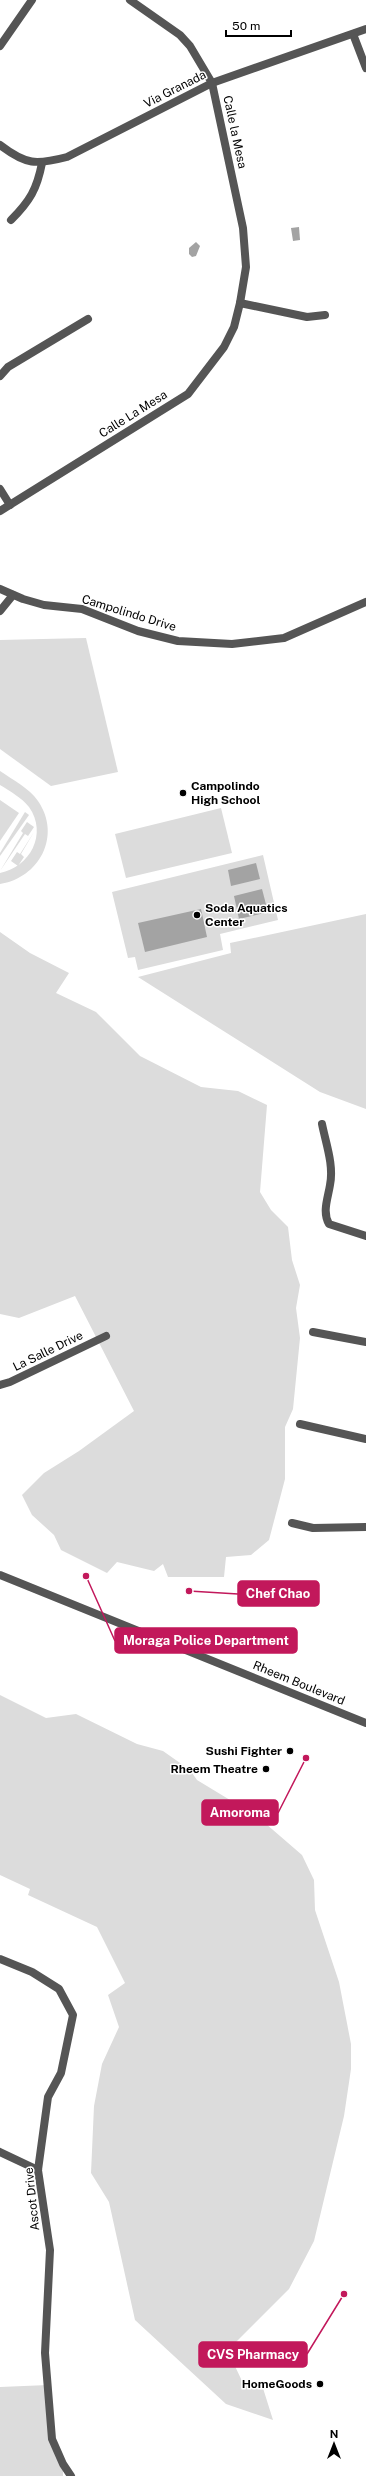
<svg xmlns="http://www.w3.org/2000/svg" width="366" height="2476" font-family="'Public Sans',sans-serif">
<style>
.green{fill:#dcdcdc}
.water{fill:#a3a3a3}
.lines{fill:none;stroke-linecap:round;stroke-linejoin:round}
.minor{stroke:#555;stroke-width:8}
.tertiary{stroke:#555;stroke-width:8}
.poi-dot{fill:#000;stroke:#fff;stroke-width:1.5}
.labels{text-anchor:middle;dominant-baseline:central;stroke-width:3;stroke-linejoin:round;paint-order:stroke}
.street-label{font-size:12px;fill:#000;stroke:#fff}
.poi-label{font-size:12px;font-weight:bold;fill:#000;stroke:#fff;text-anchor:end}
.leader{fill:none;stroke:#c2185b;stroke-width:1.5}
.callout-dot{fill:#c2185b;stroke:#fff;stroke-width:1.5}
.callout{fill:#c2185b;stroke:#c2185b;stroke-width:1.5}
.callout-label{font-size:13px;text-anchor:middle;font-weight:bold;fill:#fff}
</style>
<rect width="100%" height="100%" fill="#fff"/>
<g class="green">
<polygon points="86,638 118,772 51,786 0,749 0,640"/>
<path d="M 0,771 C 13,780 29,788 38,801 C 62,836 39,878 0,884 L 0,873 C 30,867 48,834 29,807 C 22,798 10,791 0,785 Z"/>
<polygon points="0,800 19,813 0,841"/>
<polygon points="221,808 232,853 126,878 115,834"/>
<polygon points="25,812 29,815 0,856 0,853"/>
<polygon points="27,822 34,827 28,836 25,834 0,871 23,833 21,831"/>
<polygon points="34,832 21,854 24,857 18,866 11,861 17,852 20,854"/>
<polygon points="263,855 278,920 220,934 223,950 138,970 135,957 128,958 112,892"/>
<polygon points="366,914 366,1109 320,1092 138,977 231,953 230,943"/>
<polygon points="0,932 30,953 69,973 56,993 96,1012 140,1056 201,1087 238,1091 267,1105 260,1192 271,1210 288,1227 292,1260 300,1285 296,1308 300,1338 293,1409 285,1427 285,1479 269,1540 251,1555 226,1557 224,1577 168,1577 163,1564 154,1571 117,1562 107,1573 61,1550 54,1535 32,1515 22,1495 44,1473 79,1451 134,1411 75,1296 19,1318 0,1314"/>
<polygon points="0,1695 46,1718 76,1714 137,1744 163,1751 190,1770 197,1780 258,1817 302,1855 314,1880 315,1910 339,1982 351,2044 351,2069 344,2116 314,2241 289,2289 233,2345 233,2362 242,2381 262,2385 273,2420 226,2404 135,2320 109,2202 91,2173 94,2106 102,2064 119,2027 108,1995 125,1983 97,1927 28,1895 30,1889 0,1875"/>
<polygon points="48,2385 52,2439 63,2464 63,2476 0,2476 0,2387"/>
</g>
<g class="water">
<polygon points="299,227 300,240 293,241 291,228"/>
<polygon points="196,242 200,246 196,256 192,257 189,254 189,248"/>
<polygon points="256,863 260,879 231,886 228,870"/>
<polygon points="262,889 268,912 239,919 234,896"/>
<polygon points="201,909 207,937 145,952 138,923"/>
</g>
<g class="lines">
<g class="minor">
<polyline points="353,34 366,68"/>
<polyline points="0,46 32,0"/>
<path d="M 0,145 C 26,165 36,165 67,157 L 212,83 L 366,29"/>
<path d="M 11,220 C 30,201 37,189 42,163"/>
<polyline points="240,303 307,317 325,315"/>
<polyline points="0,376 8,367 88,319"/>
<polyline points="0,489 10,505"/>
<polyline points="0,511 188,394 224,347 234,327 240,303 246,267 243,228 212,83 190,46 180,35 130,0"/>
<polyline points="0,589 23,599 44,605 82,609 138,631 178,641 232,644 284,638 366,602"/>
<polyline points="0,611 13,595"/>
<path d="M 322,1124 C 326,1144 334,1165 330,1185 C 328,1198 322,1212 329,1224 L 366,1236"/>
<polyline points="313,1332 366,1342"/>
<polyline points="0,1385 10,1382 106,1336"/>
<polyline points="300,1424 366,1439"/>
<polyline points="292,1523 313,1528 366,1527"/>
<polyline points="0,1959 32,1972 59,1989 73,2015 61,2073 48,2097 38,2170 50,2250 45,2353 52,2439 63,2464 71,2476"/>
<polyline points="0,2152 38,2170"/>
</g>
<polyline class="tertiary" points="0,1575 366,1723"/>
</g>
<g class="poi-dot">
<circle cx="183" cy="793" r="4"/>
<circle cx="197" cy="915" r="4"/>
<circle cx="290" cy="1751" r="4"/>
<circle cx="266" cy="1769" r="4"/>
<circle cx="320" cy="2384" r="4"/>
</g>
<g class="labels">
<g class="street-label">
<text transform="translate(175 89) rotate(-27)">Via Granada</text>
<text transform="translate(235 132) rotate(78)">Calle la Mesa</text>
<text transform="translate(133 414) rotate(-32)">Calle La Mesa</text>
<text transform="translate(129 613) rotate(17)">Campolindo Drive</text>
<text transform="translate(48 1351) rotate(-26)">La Salle Drive</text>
<text transform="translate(299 1683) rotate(22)">Rheem Boulevard</text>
<text transform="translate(32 2199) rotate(-96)">Ascot Drive</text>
</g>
<g class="poi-label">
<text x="191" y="786" text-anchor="start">Campolindo<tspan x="191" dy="14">High School</tspan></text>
<text x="205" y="908" text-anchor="start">Soda Aquatics<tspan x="205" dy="14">Center</tspan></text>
<text x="282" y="1751">Sushi Fighter</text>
<text x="258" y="1769">Rheem Theatre</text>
<text x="312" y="2384">HomeGoods</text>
</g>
</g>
<path class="leader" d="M189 1591L238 1594M86 1576L115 1641M306 1758L278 1813M344 2294L307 2354"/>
<g class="callout-dot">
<circle cx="189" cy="1591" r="4"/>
<circle cx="86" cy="1576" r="4"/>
<circle cx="306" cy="1758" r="4"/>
<circle cx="344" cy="2294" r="4"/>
</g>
<g class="callout">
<rect x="238" y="1581" width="81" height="25" rx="4"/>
<rect x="115" y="1628" width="182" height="25" rx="4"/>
<rect x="202" y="1800" width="76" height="25" rx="4"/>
<rect x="199" y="2342" width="108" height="25" rx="4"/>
</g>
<g class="callout-label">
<text x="278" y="1598">Chef Chao</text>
<text x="206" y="1645">Moraga Police Department</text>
<text x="240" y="1817">Amoroma</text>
<text x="253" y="2359">CVS Pharmacy</text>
</g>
<g transform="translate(334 2444)" stroke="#ffffff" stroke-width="3" paint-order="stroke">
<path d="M0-3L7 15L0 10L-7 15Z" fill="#000000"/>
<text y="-6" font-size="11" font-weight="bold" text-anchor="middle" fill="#000000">N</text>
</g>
<path d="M226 30v6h65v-6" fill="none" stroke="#000000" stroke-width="2"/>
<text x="232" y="30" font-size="12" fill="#000000" stroke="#ffffff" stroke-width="3" paint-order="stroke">50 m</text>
</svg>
